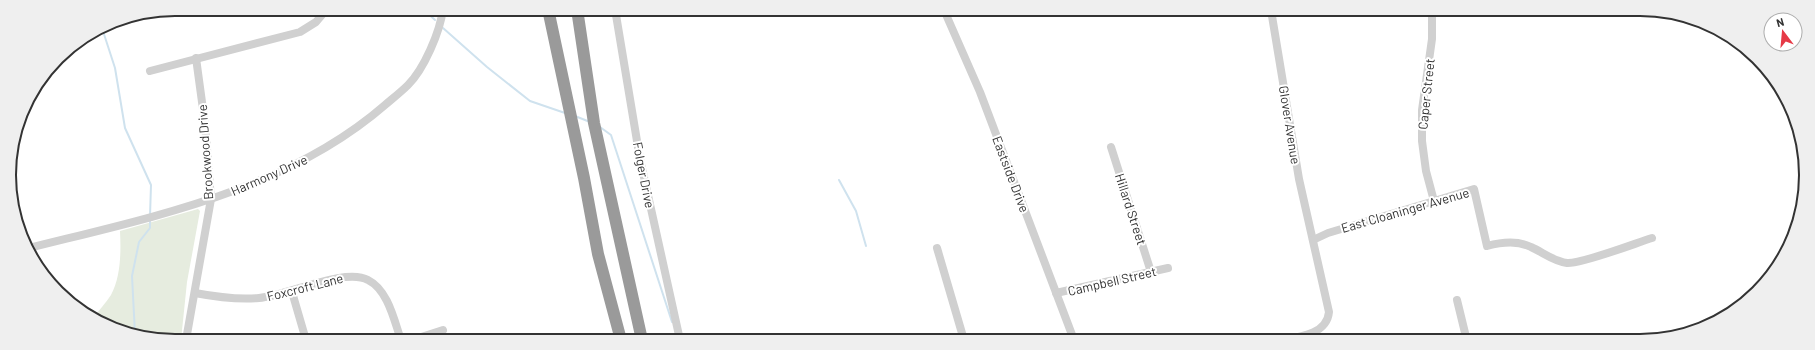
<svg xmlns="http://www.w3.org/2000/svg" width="1815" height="350" font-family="Barlow,sans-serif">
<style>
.green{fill:#e6ecdf}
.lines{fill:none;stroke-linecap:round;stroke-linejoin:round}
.stream{stroke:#cfe2ee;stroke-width:2}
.minor{stroke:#d0d0d0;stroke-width:8}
.highway{stroke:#9a9a9a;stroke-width:12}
.labels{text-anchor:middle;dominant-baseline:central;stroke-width:4;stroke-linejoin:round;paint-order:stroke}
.street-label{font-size:13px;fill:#333;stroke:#fff}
.rim{fill:none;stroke:#333;stroke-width:2}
</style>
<rect width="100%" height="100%" fill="#fff"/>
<path class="green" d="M 198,209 L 200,211 L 187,282 L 181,340 L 154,340 L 101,324 L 93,318 C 99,310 106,303 111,295 C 121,276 121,252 120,231 Z"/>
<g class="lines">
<g class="stream">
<polyline points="423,9 435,20"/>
<polyline points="102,28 115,68 125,128 151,185 150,216"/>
<polyline points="443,28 487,67 530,101 565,113"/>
<polyline points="575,116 590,122"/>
<polyline points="600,127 611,135 672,322"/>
<polyline points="839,180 856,211 866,246"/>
<polyline points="135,334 132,276 139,242 150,228 150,220"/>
</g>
<g class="minor">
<polyline points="615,9 640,159 680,340"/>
<polyline points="944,10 980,92 1074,340"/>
<path d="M 1271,10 L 1299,179 L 1329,312 C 1327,334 1300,337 1282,340"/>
<polyline points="1432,10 1432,39 1422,110 1422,141 1426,171 1434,201"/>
<polyline points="150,71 300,32 316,22 327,9"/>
<polyline points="1111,147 1151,272"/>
<path d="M 1313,240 L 1328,233 L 1474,189 L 1487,246 C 1502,242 1517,240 1531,247 C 1544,253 1553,261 1567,263 C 1582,264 1636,243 1652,238"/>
<path d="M 29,248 C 152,217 286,191 385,105 C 392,99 401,92 408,85 C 424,69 440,32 443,9"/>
<polyline points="937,248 964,340"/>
<polyline points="292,292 306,340"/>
<path d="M 195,293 C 216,297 237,300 259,298 C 287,296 345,267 368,280 C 388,290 394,320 401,340"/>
<polyline points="1056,293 1168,268"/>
<polyline points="1457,300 1467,341"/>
<polyline points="186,340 211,199 205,124 196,58"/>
<polyline points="412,340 443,330"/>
</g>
<g class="highway">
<polyline points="548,9 584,178 598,254 621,340"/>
<polyline points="577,9 594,123 642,340"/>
</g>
</g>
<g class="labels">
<g class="street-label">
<text transform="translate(1426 94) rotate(-84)">Caper Street</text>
<text transform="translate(1290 125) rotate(81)">Glover Avenue</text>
<text transform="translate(205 152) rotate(-94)">Brookwood Drive</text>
<text transform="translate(1011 174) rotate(69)">Eastside Drive</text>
<text transform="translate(269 175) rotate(-24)">Harmony Drive</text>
<text transform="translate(644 175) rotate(79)">Folger Drive</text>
<text transform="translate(1131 209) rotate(72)">Hillard Street</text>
<text transform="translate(1405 210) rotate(-16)">East Cloaninger Avenue</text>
<text transform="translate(1112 281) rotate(-13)">Campbell Street</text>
<text transform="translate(305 287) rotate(-14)">Foxcroft Lane</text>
</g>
</g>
<path d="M0 0H1815V350H0ZM175 16H1640A159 159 0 0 1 1799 175V175A159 159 0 0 1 1640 334H175A159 159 0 0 1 16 175V175A159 159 0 0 1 175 16Z" fill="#efefef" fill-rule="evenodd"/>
<path class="rim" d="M175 16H1640A159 159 0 0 1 1799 175V175A159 159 0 0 1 1640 334H175A159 159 0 0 1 16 175V175A159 159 0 0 1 175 16Z"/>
<g transform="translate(1783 32) rotate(344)"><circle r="19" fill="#ffffff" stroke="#adadad"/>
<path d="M0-3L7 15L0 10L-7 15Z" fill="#e63946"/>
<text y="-6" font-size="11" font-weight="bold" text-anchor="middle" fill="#333333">N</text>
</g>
</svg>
